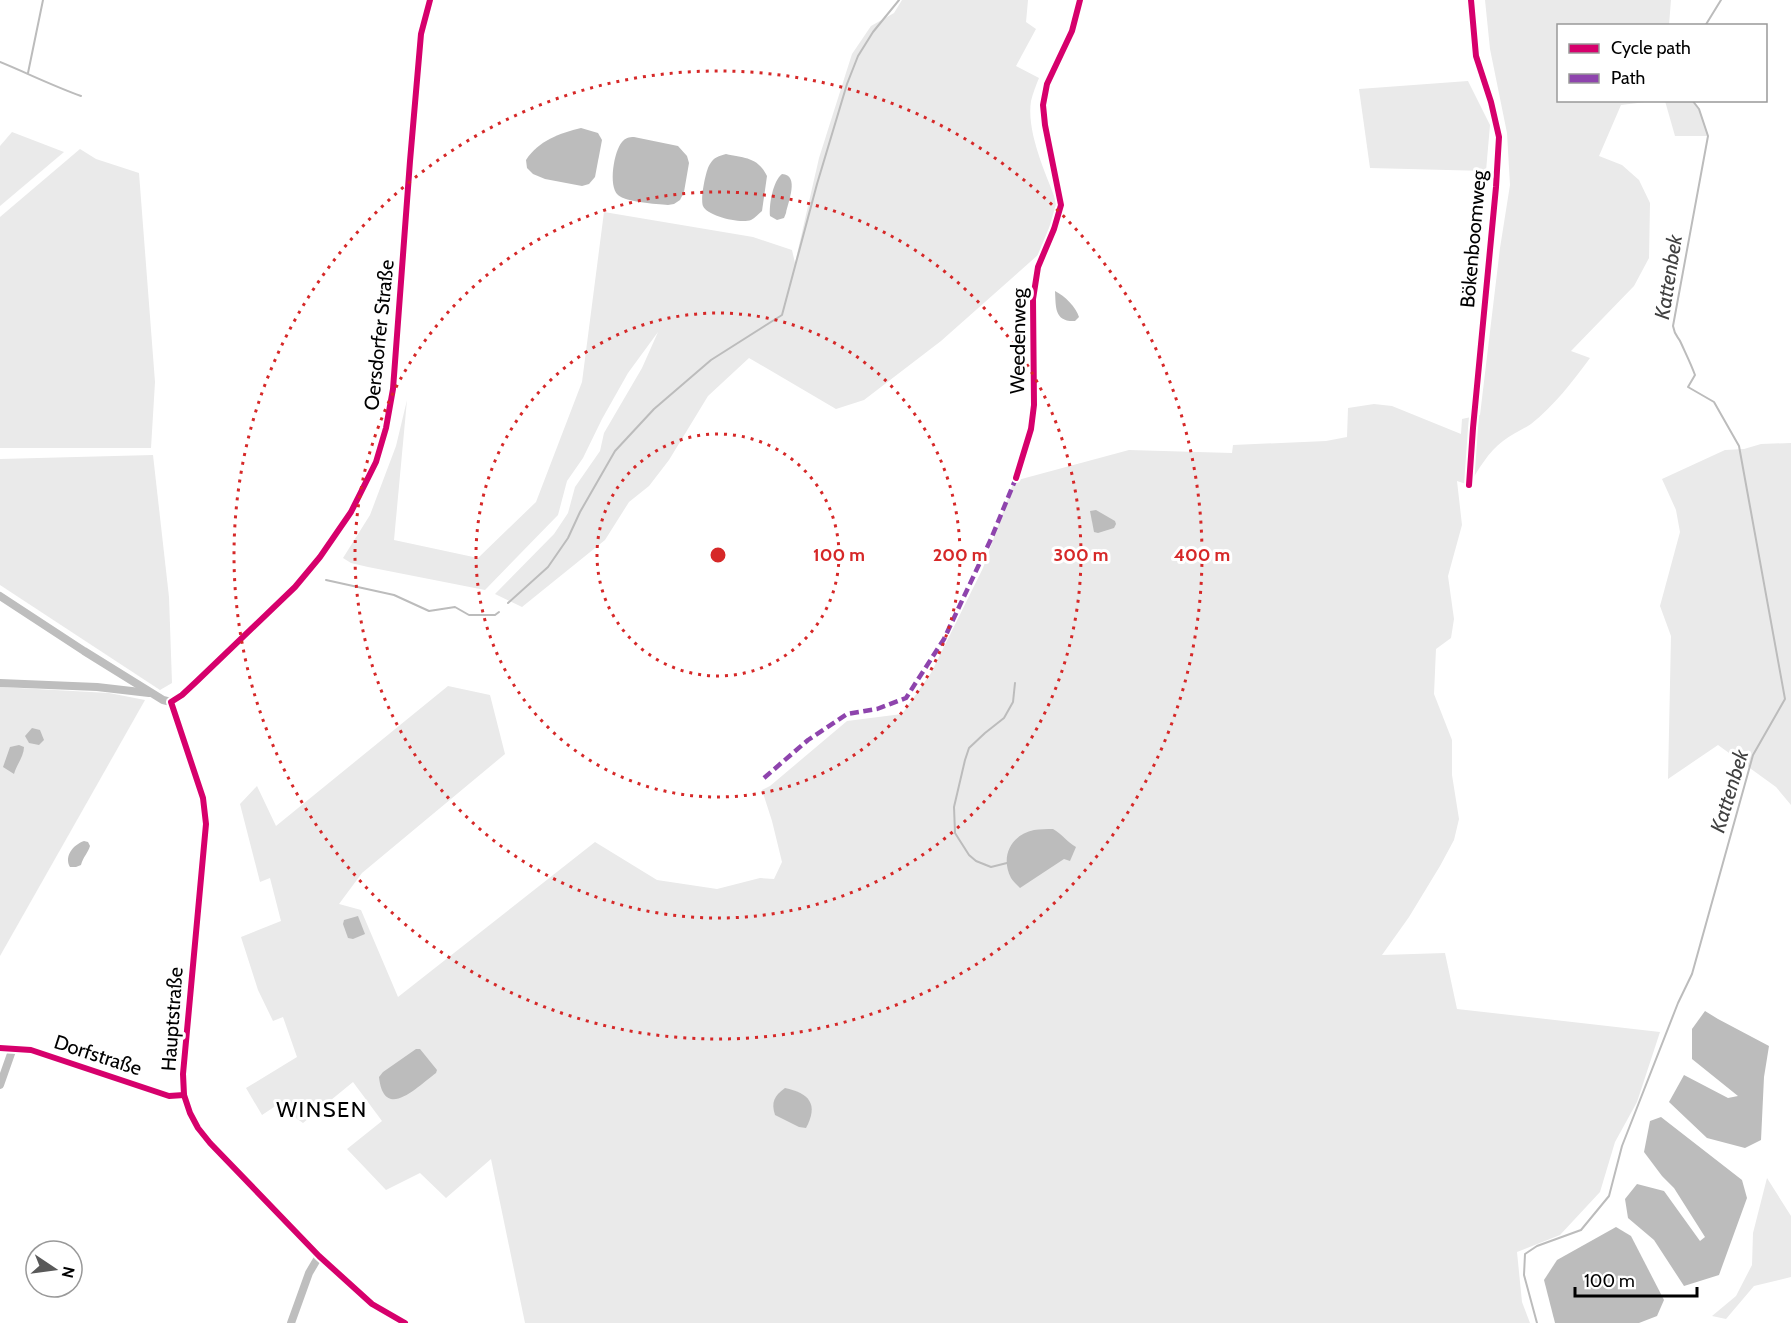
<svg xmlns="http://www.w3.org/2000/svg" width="1791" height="1323" font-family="Cabin,sans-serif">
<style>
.green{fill:#eaeaea}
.water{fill:#bcbcbc}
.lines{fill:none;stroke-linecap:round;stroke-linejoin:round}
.stream{stroke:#bcbcbc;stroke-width:2}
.minor{stroke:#bebebe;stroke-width:8}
.quiet{stroke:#8e44ad;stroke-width:4.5;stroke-dasharray:9 4.5;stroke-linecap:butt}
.cycleway-casing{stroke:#fff;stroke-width:10}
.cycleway{stroke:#d6006c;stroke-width:6}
.ring{fill:none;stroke:#d62828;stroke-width:3;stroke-dasharray:3 6}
.labels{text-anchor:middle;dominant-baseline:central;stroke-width:6;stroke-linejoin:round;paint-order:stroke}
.street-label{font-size:20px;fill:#000;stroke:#fff}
.water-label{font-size:21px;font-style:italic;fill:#404040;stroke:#fff}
.quarter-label{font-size:22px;letter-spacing:1.5px;fill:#000;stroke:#fff}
.centre{fill:#d62828;stroke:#fff;stroke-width:3}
.ring-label{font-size:18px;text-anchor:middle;font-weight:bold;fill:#d62828;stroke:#fff;stroke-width:6;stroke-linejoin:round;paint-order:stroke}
</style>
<rect width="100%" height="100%" fill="#fff"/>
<g class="green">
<path d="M 902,0 L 1028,0 L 1026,22 L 1036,29 L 1016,66 L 1039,78 C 1036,85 1033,93 1031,101 C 1026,133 1047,176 1058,206 L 1039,254 L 941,341 L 864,400 L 836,409 L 749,358 L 708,396 L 669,460 L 649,486 L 629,502 L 605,540 L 522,607 L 495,594 L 554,534 L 568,513 L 575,487 L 600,451 L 604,433 L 642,368 L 658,332 L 628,373 L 602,419 L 583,458 L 567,481 L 558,515 L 485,590 L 368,567 L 351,563 L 343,558 L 370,515 L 396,446 L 407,400 L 394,540 L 478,558 L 536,502 L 582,382 L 604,212 L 753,237 L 792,250 L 795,263 L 819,158 L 852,54 L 871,26 L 894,13 Z"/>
<path d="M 1485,0 L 1671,0 L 1669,25 L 1558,26 L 1558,100 L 1654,101 L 1621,105 L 1599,156 L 1622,165 L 1639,180 L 1650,203 L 1649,258 L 1634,286 L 1571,351 L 1590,358 C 1573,381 1554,406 1531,424 C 1522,430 1512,434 1503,441 C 1489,451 1478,470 1469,485 L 1457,481 L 1462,525 L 1448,576 L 1454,619 L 1451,638 L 1436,649 L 1434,694 L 1452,740 L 1452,775 L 1459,819 L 1454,840 L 1440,866 L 1409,917 L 1382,955 L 1445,953 L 1457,1009 L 1660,1032 L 1637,1102 L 1615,1142 L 1600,1192 L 1560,1235 L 1517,1252 L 1522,1302 L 1530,1323 L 525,1323 L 491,1159 L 446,1198 L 420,1173 L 386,1190 L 347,1149 L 382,1121 L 353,1082 L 303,1123 L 277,1105 L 262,1115 L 246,1088 L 297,1057 L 283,1017 L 273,1021 L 258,990 L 241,937 L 281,921 L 270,878 L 260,882 L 240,804 L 257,786 L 276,826 L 448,686 L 490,695 L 505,754 L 362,873 L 339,904 L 361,910 L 398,997 L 595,842 L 657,880 L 717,889 L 760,878 L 774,879 L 782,862 L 772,821 L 762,790 L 770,786 L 847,721 L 902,714 L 931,673 L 983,568 L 1014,481 L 1129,450 L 1232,453 L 1233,445 L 1326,441 L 1347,437 L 1348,408 L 1374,404 L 1392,406 L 1461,434 L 1462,419 L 1480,415 L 1500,248 L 1510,185 L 1507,133 L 1490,49 Z"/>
<polygon points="1468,81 1490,125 1486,171 1370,168 1359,89"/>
<polygon points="1665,101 1692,101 1699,109 1708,136 1675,136"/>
<polygon points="12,132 64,152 0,206 0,146"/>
<polygon points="80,149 96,159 139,173 155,382 151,448 0,448 0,217"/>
<polygon points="1791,443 1791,805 1776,787 1718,745 1668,779 1671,636 1660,606 1680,532 1676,510 1662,479 1725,450 1744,449 1761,444"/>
<polygon points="153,455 169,597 172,683 160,690 0,585 0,459"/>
<polygon points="0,687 109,693 145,700 0,956"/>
<polygon points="1767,1178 1791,1216 1791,1277 1754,1286 1726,1319 1712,1316 1736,1296 1752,1265 1753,1233"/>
</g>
<g class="water">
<path d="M 581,128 L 598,133 L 602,140 L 595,177 L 589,184 L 582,186 L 545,179 L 533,174 L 527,168 L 526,160 C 538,141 560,133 581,128 Z"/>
<path d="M 634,137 L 678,146 L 687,156 L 689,163 L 684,192 L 680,200 L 674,204 L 668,205 C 656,204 626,202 618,195 C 608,186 614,151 622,142 C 625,138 629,137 634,137 Z"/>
<path d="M 726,154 C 744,158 758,157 767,176 L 762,211 C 758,214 755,218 751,220 C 740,224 707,216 703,206 C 700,199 706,169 710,164 C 714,157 719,156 726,154 Z"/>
<path d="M 782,174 C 800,175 788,202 786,213 L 784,218 L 777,220 L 770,216 C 769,204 773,181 782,174 Z"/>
<path d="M 1055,291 C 1065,296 1076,307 1079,317 L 1075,321 C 1054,322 1056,307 1055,291 Z"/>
<polygon points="1096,510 1115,521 1116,524 1114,528 1098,533 1094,532 1090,511"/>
<polygon points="32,728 40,730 44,740 39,745 29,743 25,736"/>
<path d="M 19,745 L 24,747 C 24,756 17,764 14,774 L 3,767 L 10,747 Z"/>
<path d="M 1053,829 C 1062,834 1067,842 1076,847 L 1070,861 L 1064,859 L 1020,888 C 1017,885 1013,881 1011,878 C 1000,856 1011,835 1034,830 C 1040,829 1047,829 1053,829 Z"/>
<path d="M 84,841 L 88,842 L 90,846 C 88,853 83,857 81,865 L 76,867 L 70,867 C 64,856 73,845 84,841 Z"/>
<polygon points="358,916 365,934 353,939 348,938 343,924 344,920"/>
<polygon points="1705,1011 1718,1019 1769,1046 1764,1077 1761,1140 1745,1148 1707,1138 1669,1102 1684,1075 1728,1098 1738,1096 1692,1059 1692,1029"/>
<path d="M 416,1049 L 420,1049 L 437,1070 L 436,1073 C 417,1087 384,1122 379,1077 L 383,1072 Z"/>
<path d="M 785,1088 C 809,1093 819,1104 806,1128 L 799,1127 L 775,1115 C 771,1102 774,1096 785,1088 Z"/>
<polygon points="1661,1117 1742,1180 1747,1198 1719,1275 1684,1286 1654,1240 1628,1218 1625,1199 1637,1184 1664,1191 1700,1241 1705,1237 1674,1188 1662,1176 1644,1152 1650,1121"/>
<polygon points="1616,1227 1631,1236 1664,1300 1657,1316 1639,1323 1555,1323 1544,1280 1557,1260"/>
</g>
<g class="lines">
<g class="stream">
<polyline points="1705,26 1721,0"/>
<path d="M 0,62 C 27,73 53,86 81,96"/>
<polyline points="28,73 43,0"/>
<polyline points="326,580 394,595 429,611 455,607 469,615 495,615 499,612"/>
<polyline points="508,603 548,567 568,538 580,512 615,451 654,409 711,360 782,315 817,184 847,84 858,56 873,32 899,0"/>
<polyline points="1007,863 991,867 976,861 969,855 955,833 954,807 965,760 969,748 985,733 1004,718 1013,702 1015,683"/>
<path d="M 1537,1323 L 1524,1275 L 1525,1254 L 1537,1246 L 1581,1230 L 1609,1196 L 1622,1146 L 1678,1003 L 1692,974 L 1753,755 L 1785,699 L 1739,446 L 1714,402 L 1688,387 L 1695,375 C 1691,364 1686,354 1681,343 C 1678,336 1675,337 1673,326 L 1708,136 L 1699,109 L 1692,100"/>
</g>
<g class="minor">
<polyline points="1016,478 1031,429 1034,405 1033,299 1038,267 1054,229 1061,205 1045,125 1043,105 1047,84 1072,31 1080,0"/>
<polyline points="1469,485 1473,428 1496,187 1499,137 1491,102 1476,56 1471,0"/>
<polyline points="0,596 84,651 163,700 171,702"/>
<polyline points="0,683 97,687 149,693"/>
<polyline points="171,702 182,695 197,681 295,587 320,557 351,512 376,462 386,428 393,389 410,161 421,34 430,0"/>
<polyline points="171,702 203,798 206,824 183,1074 184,1095 190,1113 198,1128 210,1143 319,1256 372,1304 405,1323"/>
<polyline points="0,1048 31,1050 169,1096 184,1095"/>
<polyline points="0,1085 13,1048"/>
<polyline points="291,1323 309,1273 319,1256"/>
</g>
<polyline class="quiet" points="764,778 808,740 847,714 877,709 906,698 944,639 991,539 1016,478"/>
<g class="cycleway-casing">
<g id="cycleway">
<polyline points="1016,478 1031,429 1034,405 1033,299 1038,267 1054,229 1061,205 1045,125 1043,105 1047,84 1072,31 1080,0"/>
<polyline points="1469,485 1473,428 1496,187 1499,137 1491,102 1476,56 1471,0"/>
<polyline points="0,1048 31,1050 169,1096 184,1095"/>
<polyline points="405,1323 372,1304 319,1256 210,1143 198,1128 190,1113 184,1095 183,1074 206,824 203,798 171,702 182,695 197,681 295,587 320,557 351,512 376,462 386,428 393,389 410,161 421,34 430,0"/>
</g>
</g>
<use href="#cycleway" class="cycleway"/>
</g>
<g class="ring">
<circle cx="718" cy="555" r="121"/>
<circle cx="718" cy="555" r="242"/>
<circle cx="718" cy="555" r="363"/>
<circle cx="718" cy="555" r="484"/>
</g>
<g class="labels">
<g class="street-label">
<text transform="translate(1473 239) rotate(-85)">Bökenboomweg</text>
<text transform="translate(379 335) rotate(-84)">Oersdorfer Straße</text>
<text transform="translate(1018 341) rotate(-89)">Weedenweg</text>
<text transform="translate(172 1019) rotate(-86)">Hauptstraße</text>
<text transform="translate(98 1055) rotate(18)">Dorfstraße</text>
</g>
<g class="water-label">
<text transform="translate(1668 277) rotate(-81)">Kattenbek</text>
<text transform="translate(1729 791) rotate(-73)">Kattenbek</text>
</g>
<g class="quarter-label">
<text x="322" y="1109">WINSEN</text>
</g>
</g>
<circle cx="718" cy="555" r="9" class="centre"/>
<g class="ring-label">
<text x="839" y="561">100 m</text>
<text x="960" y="561">200 m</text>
<text x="1081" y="561">300 m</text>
<text x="1202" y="561">400 m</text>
</g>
<rect x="1557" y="24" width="210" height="78" fill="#ffffff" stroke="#999999" stroke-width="1.5"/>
<rect x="1569" y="44" width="30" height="9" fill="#d6006c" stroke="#999999" stroke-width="1.5"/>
<text x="1611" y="54" font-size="18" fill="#000000">Cycle path</text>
<rect x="1569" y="74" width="30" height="9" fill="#8e44ad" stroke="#999999" stroke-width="1.5"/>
<text x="1611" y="84" font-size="18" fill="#000000">Path</text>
<g transform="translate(54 1269) rotate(103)"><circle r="28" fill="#ffffff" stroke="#999999" stroke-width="1.5"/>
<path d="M0-4.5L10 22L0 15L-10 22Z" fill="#595959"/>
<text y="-9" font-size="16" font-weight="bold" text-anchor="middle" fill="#000000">N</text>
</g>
<path d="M1575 1287v9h122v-9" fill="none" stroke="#000000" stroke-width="3"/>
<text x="1584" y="1287" font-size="18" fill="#000000" stroke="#ffffff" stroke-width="4.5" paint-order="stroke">100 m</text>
</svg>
